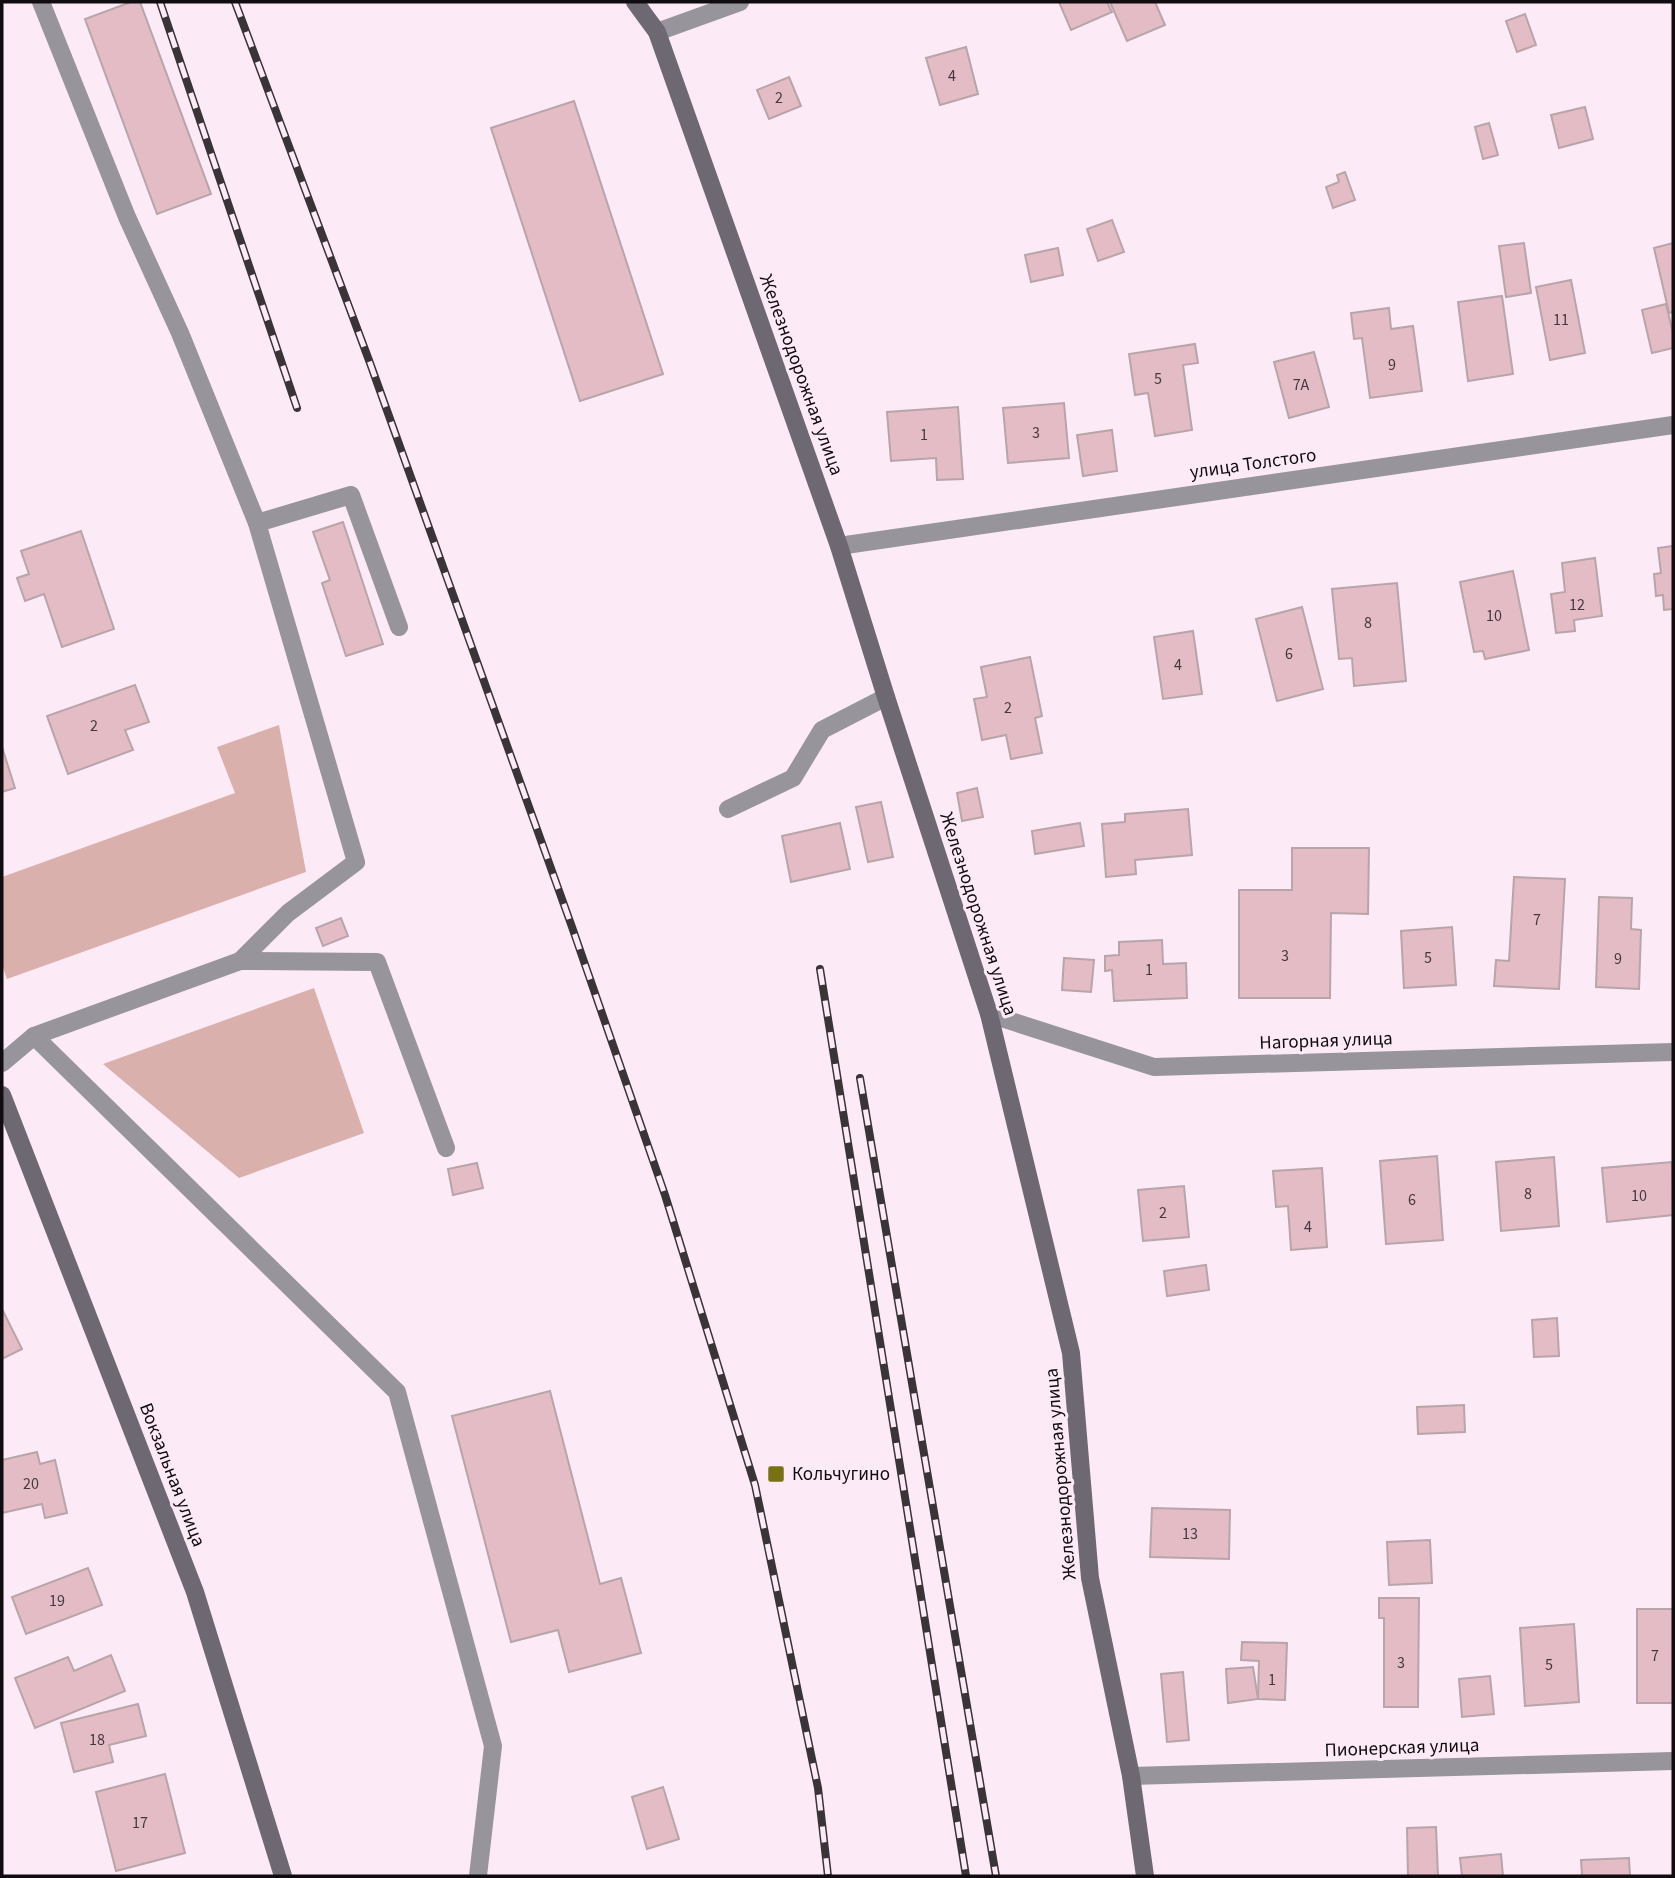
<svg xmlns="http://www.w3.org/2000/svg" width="1675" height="1878" font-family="'Source Sans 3',sans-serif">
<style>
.forest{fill:#d9b0ab}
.building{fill:#e4bcc6;stroke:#b8a4a9;stroke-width:2}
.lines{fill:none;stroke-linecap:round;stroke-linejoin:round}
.lane{stroke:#97949b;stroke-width:18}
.street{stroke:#97949b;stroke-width:18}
.secondary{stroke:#6d6872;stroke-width:18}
.rail-casing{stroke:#3a3338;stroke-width:8}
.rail{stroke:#fcebf7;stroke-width:5;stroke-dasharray:16;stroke-linecap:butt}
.poi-dot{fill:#787214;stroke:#fcebf7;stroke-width:2.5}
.labels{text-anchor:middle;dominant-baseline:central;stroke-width:6;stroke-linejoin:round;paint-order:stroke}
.number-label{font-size:16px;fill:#46383e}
.street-label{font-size:19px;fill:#110c10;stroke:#fcebf7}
.poi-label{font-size:19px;fill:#110c10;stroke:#fcebf7;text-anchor:start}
</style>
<rect width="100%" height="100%" fill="#fcebf7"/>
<g class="forest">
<polygon points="279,725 306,872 7,979 2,965 2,877 235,793 217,747"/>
<polygon points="314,988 364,1133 239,1178 103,1064"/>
</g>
<g class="building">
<polygon points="131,2 140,2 211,194 157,214 85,19"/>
<polygon points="1059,2 1107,2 1112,12 1071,30"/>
<polygon points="1110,2 1155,2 1165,25 1127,41"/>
<polygon points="1525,14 1536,45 1517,52 1506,21"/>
<polygon points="966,47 978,94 940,105 926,58"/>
<polygon points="789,77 801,106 769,119 757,90"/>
<polygon points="574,101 663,374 580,401 491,128"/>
<polygon points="1585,107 1593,139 1559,148 1551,115"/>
<polygon points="1489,123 1498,155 1483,159 1475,127"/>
<polygon points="1345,172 1355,200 1333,208 1326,187 1339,182 1337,175"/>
<polygon points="1112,220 1124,252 1098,261 1087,229"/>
<polygon points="1524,243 1531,293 1506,297 1499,246"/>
<polygon points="1673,243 1673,312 1669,313 1654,248"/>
<polygon points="1058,248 1063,275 1031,282 1025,255"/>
<polygon points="1571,280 1585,353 1550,360 1536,287"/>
<polygon points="1502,296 1513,374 1468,381 1458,302"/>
<polygon points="1666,304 1673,333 1673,348 1652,353 1642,310"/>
<polygon points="1389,308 1391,329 1413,326 1422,391 1370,398 1362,338 1354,339 1351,313"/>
<polygon points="1195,344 1198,363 1183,365 1192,430 1155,436 1148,393 1135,395 1129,354"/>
<polygon points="1314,352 1329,407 1289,418 1274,362"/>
<polygon points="1064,403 1069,458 1008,463 1003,408"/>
<polygon points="958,407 963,479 937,480 936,458 891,461 887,412"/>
<polygon points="1112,430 1117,471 1083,476 1077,435"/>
<polygon points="343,522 383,644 346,656 322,583 330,580 313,532"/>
<polygon points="81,531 114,629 62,647 44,594 25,601 17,578 29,574 21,551"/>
<polygon points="1673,546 1673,609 1664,610 1663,595 1656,596 1654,574 1661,573 1658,548"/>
<polygon points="1595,558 1602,616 1574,620 1575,631 1556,633 1551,594 1565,592 1562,563"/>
<polygon points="1513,571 1529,650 1485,659 1483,651 1474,652 1460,582"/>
<polygon points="1397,583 1406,681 1354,686 1352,658 1339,659 1332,589"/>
<polygon points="1302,607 1323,689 1277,701 1256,619"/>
<polygon points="1193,631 1202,694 1163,699 1154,637"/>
<polygon points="1030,657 1042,716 1035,718 1042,753 1011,759 1006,735 982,740 974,699 987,697 981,667"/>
<polygon points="135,685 149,722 125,730 133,750 68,774 47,716"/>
<polygon points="2,747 15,788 2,792"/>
<polygon points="977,788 983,817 962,821 957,793"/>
<polygon points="881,802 893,857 868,862 856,807"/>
<polygon points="1188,809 1192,855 1135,860 1136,874 1106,877 1102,824 1125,822 1125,814"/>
<polygon points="840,823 850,869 791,882 782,836"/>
<polygon points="1080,823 1084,846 1035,854 1032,831"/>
<polygon points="1292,848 1369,848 1368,914 1331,913 1330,998 1239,998 1239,890 1292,890"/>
<polygon points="1514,877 1565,879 1559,989 1494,986 1496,960 1509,961"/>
<polygon points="1599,897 1632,898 1631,929 1641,930 1639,989 1596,987"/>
<polygon points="341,918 348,936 323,946 316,928"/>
<polygon points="1452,927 1456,985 1404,988 1401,931"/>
<polygon points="1162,940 1163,964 1186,963 1187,998 1114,1001 1112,970 1105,971 1105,956 1119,955 1119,942"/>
<polygon points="1064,958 1094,960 1091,992 1062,990"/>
<polygon points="1437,1156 1443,1240 1386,1244 1380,1161"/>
<polygon points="1554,1157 1559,1226 1501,1231 1496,1162"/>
<polygon points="1672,1162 1673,1215 1607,1222 1602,1168"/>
<polygon points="477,1163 483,1188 453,1195 448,1169"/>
<polygon points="1322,1168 1327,1247 1291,1250 1288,1206 1276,1207 1273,1171"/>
<polygon points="1184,1186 1189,1237 1143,1241 1138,1190"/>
<polygon points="1206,1265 1209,1290 1167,1296 1164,1271"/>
<polygon points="2,1309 22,1349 2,1359"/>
<polygon points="1557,1318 1559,1356 1534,1357 1532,1320"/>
<polygon points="550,1391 600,1584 621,1578 641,1653 569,1672 558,1630 511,1642 452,1416"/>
<polygon points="1464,1405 1465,1432 1418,1434 1417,1407"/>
<polygon points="37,1452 40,1464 55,1460 67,1513 45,1518 42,1504 2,1513 2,1460"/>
<polygon points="1152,1508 1230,1510 1229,1559 1150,1557"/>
<polygon points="1430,1540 1432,1583 1389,1585 1387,1542"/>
<polygon points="88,1568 102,1605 26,1634 12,1597"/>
<polygon points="1673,1574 1673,1703 1637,1703 1637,1609 1673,1609"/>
<polygon points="1379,1598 1419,1598 1418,1707 1384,1707 1384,1618 1379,1618"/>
<polygon points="1574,1624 1579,1702 1525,1706 1520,1628"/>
<polygon points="1242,1642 1287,1643 1285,1700 1258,1699 1259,1661 1241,1660"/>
<polygon points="111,1655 125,1691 35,1728 15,1678 68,1657 74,1671"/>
<polygon points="1253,1667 1258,1699 1228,1703 1226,1669"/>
<polygon points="1183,1672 1189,1740 1167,1742 1161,1674"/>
<polygon points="1490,1676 1494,1714 1462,1717 1459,1679"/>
<polygon points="138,1704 146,1736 109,1745 113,1762 74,1772 61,1723"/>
<polygon points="165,1774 185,1853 116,1871 96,1792"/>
<polygon points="663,1787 679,1839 647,1849 632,1797"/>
<polygon points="1436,1827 1438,1876 1408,1876 1407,1828"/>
<polygon points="1501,1854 1503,1876 1462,1876 1460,1858"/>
<polygon points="1629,1858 1630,1876 1582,1876 1581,1860"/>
</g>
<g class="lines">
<g class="lane">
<polyline points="41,2 127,217 180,333 257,523 356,862 288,913 240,961"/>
<polyline points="257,523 351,495 399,627"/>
<polyline points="728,809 793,778 822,730 886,697"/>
<polyline points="34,1036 397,1392 493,1746 478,1876"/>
<polyline points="2,1063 34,1036 240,961 377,962 446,1148"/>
</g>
<g class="street">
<polyline points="657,32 740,2"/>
<polyline points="839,546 1673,425"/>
<polyline points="989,1014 1154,1067 1673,1052"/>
<polyline points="1131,1776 1673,1761"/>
</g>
<g class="secondary">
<polyline points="635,2 657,32 839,546 886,697 989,1014 1071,1353 1090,1578 1131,1776 1145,1876"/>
<polyline points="2,1095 195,1592 283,1876"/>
</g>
<g class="rail-casing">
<g id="rail">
<polyline points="160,2 297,408"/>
<polyline points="235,2 370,363 572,927 665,1195 755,1485 818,1788 828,1876"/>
<polyline points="820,969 966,1876"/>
<polyline points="860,1078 996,1876"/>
</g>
</g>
<use href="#rail" class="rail"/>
</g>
<rect class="poi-dot" x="767" y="1465" width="18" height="18" rx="3.5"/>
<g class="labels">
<g class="number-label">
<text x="952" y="76">4</text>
<text x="779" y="98">2</text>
<text x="1561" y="320">11</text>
<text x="1392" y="365">9</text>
<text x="1158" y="379">5</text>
<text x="1301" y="385">7А</text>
<text x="1036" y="433">3</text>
<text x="924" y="435">1</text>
<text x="1577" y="605">12</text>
<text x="1494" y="616">10</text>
<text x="1368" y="623">8</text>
<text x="1289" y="654">6</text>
<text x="1178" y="665">4</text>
<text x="1008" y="708">2</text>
<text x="94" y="726">2</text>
<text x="1537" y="920">7</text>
<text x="1285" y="956">3</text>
<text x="1428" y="958">5</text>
<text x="1618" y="959">9</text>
<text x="1149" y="970">1</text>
<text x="1528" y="1194">8</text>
<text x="1639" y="1196">10</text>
<text x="1412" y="1200">6</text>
<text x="1163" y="1213">2</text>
<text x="1308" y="1227">4</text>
<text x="31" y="1484">20</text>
<text x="1190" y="1534">13</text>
<text x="57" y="1601">19</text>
<text x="1655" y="1656">7</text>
<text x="1401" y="1663">3</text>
<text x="1549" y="1665">5</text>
<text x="1272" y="1680">1</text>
<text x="97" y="1740">18</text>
<text x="140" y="1823">17</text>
</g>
<g class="street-label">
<text transform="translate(801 375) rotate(70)">Железнодорожная улица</text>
<text transform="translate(1253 464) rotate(-8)">улица Толстого</text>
<text transform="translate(978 914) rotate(72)">Железнодорожная улица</text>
<text transform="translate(1326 1041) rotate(-2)">Нагорная улица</text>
<text transform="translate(1061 1474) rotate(-95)">Железнодорожная улица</text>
<text transform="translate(172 1475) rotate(69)">Вокзальная улица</text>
<text transform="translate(1402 1748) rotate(-2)">Пионерская улица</text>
</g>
<g class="poi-label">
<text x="792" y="1474">Кольчугино</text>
</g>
</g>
<rect width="1675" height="1878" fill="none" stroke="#110c10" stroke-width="7"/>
</svg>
